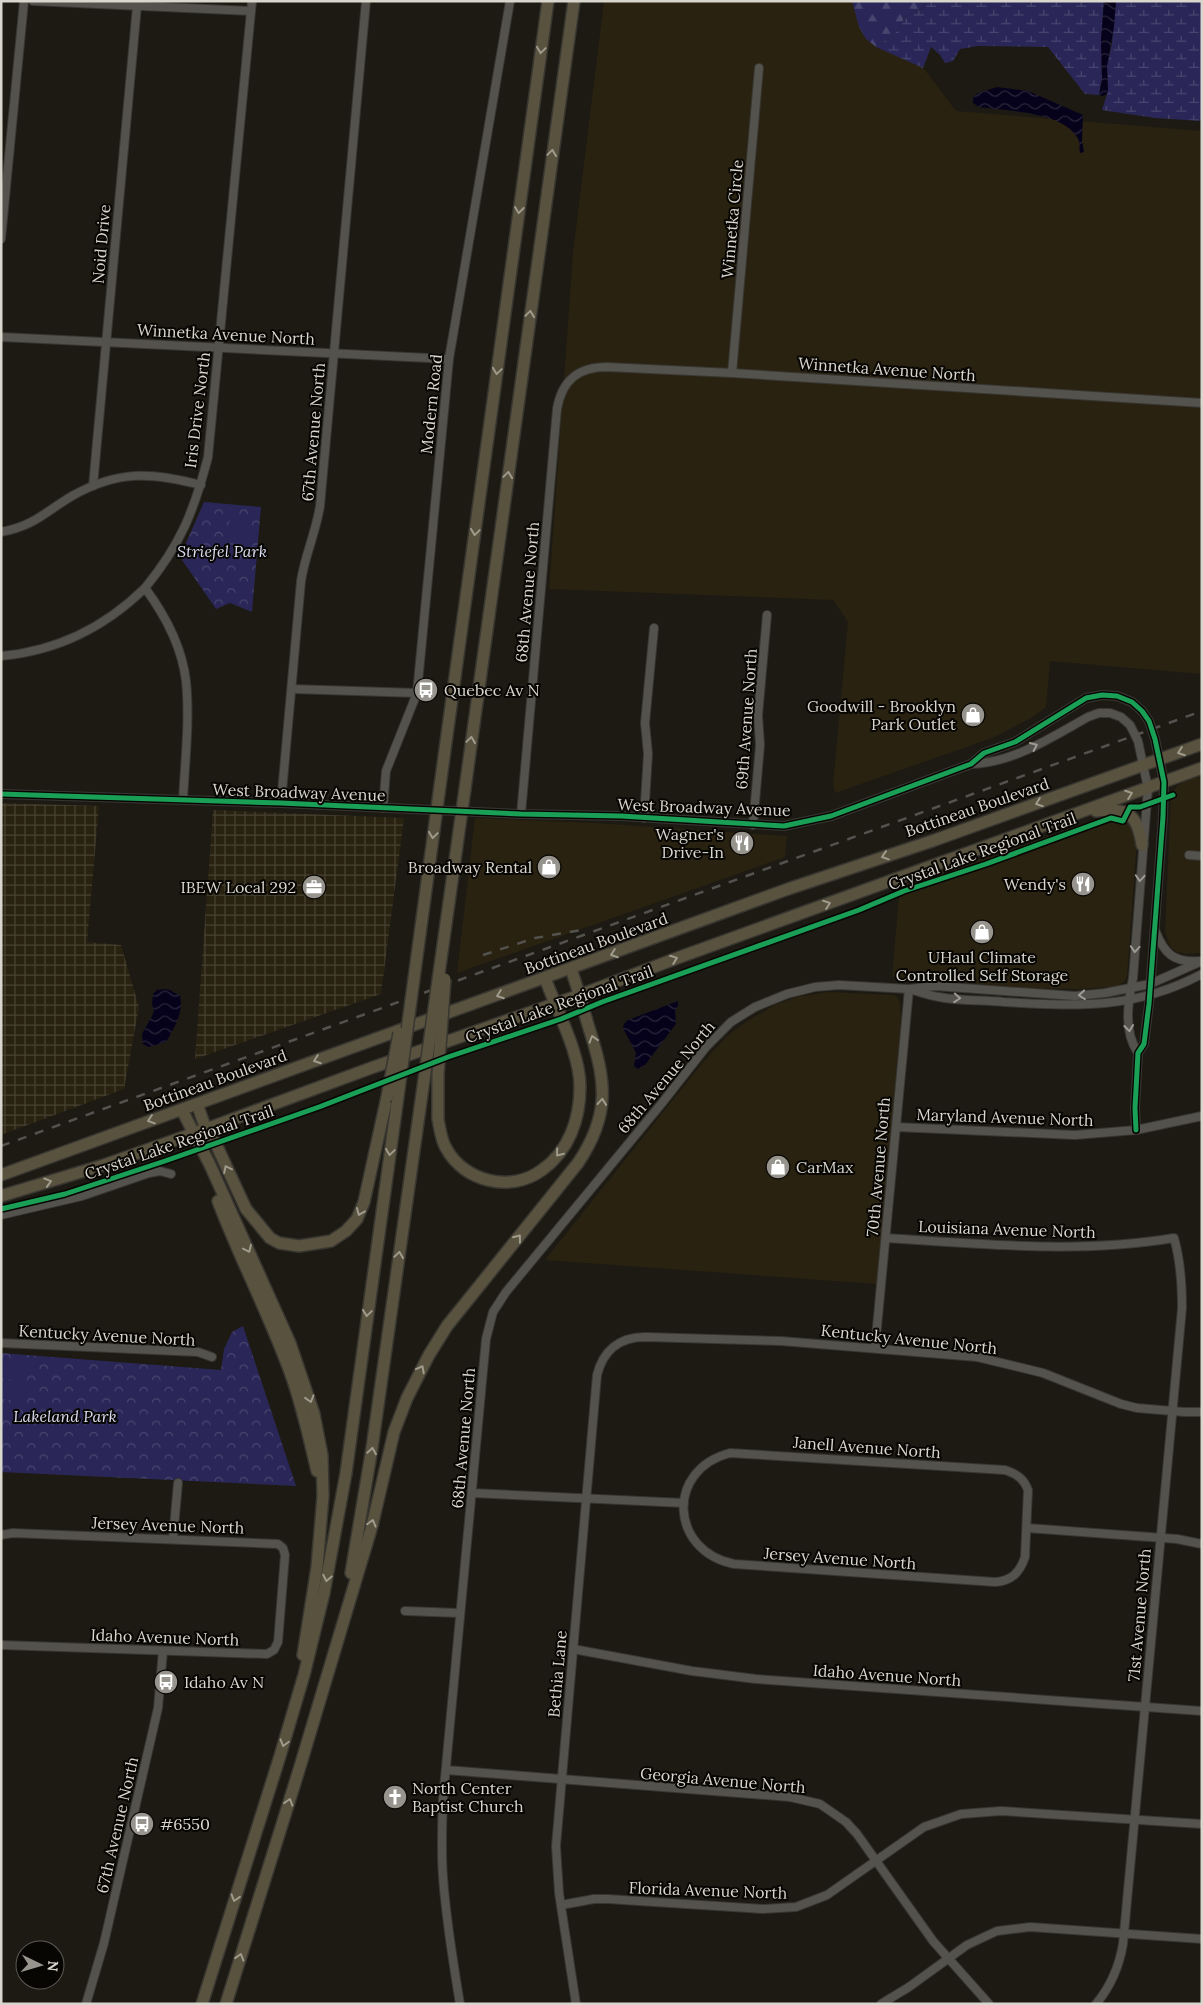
<svg xmlns="http://www.w3.org/2000/svg" width="1203" height="2005" font-family="Lora,serif">
<style>
.built{fill:#292211}
.industrial{fill:url(#industrial-grid)}
.forest{fill:url(#forest-firs)}
.wetland{fill:url(#wetland-marsh)}
.park{fill:url(#park-crowns)}
.pitch{fill:#2a2758}
.water{fill:url(#water-waves)}
.lines{fill:none;stroke-linecap:round;stroke-linejoin:round}
.minor-casing{stroke:#383631;stroke-width:10}
.highway-casing{stroke:#383631;stroke-width:14}
.minor{stroke:#54524d;stroke-width:8}
.highway{stroke:#58523e;stroke-width:11}
.rail{stroke:#53524e;stroke-width:2.5;stroke-dasharray:9 9;stroke-linecap:butt}
.highway-bridge-casing{stroke:#383631;stroke-width:14;stroke-linecap:butt}
.highway-bridge{stroke:#58523e;stroke-width:11}
.cycleway-casing{stroke:#080603;stroke-width:8}
.cycleway{stroke:#1a9f57;stroke-width:5}
.oneway{stroke:#9f9b8d}
.oneway2{stroke:#9d9b94}
.labels{text-anchor:middle;dominant-baseline:central;stroke-width:4;stroke-linejoin:round;paint-order:stroke}
.street-label{font-size:16px;fill:#d9d6ce;stroke:#080603}
.park-label{font-size:16px;font-style:italic;fill:#dadcf2;stroke:#080603}
.poi-label{font-size:16px;fill:#d9d6ce;stroke:#080603;text-anchor:start}
</style>
<defs>
<pattern id="industrial-grid" width="8" height="8" patternUnits="userSpaceOnUse" patternTransform="scale(1.25)"><rect width="8" height="8" fill="#292211"/><path d="M0 4h8M4 0v8" fill="none" stroke="#474132"/></pattern>
<pattern id="forest-firs" width="22" height="20" patternUnits="userSpaceOnUse" patternTransform="scale(1.25)"><rect width="22" height="20" fill="#2a2758"/><path d="M5 1l3.5 6h-7zM16 11l3.5 6h-7z" fill="#48466f"/></pattern>
<pattern id="wetland-marsh" width="20" height="14" patternUnits="userSpaceOnUse" patternTransform="scale(1.25)"><rect width="20" height="14" fill="#2a2758"/><path d="M1 5h8M5 5V1M11 12h8M15 12V8" fill="none" stroke="#48466f"/></pattern>
<pattern id="park-crowns" width="20" height="18" patternUnits="userSpaceOnUse" patternTransform="scale(1.25)"><rect width="20" height="18" fill="#2a2758"/><path d="M2 6a3 3 0 1 1 6 0M12 15a3 3 0 1 1 6 0" fill="none" stroke="#48466f"/></pattern>
<pattern id="water-waves" width="16" height="10" patternUnits="userSpaceOnUse" patternTransform="scale(1.25)"><rect width="16" height="10" fill="#06021b"/><path d="M0 5q4-4 8 0t8 0" fill="none" stroke="#2a263b"/></pattern>
</defs>
<rect width="100%" height="100%" fill="#1c1a13"/>
<g class="built">
<polygon points="604,1 873,1 956,111 1202,131 1202,674 1050,661 1046,707 1031,718 992,738 835,793 833,785 848,622 833,600 549,589 573,253"/>
<polygon points="1202,774 1202,953 1187,954 1177,952 1171,948 1165,932 1171,795 1177,786 1188,779"/>
<polygon points="1110,814 1130,820 1137,839 1127,976 1125,981 1119,985 1109,987 1079,989 1028,988 892,977 900,885 937,871 996,855"/>
<polygon points="475,818 595,823 787,836 785,857 457,973"/>
<polygon points="828,992 894,995 898,998 900,1004 901,1018 877,1284 545,1260 704,1061 727,1036 747,1021 775,1005 797,997"/>
</g>
<g class="industrial">
<polygon points="1,803 99,806 87,942 121,945 139,1007 124,1089 1,1135"/>
<polygon points="213,810 404,818 381,994 195,1059"/>
</g>
<path class="forest" d="M 852,1 L 927,1 L 922,9 L 904,17 C 901,33 889,38 876,47 L 866,39 L 859,27 Z"/>
<g class="wetland">
<path d="M 927,1 L 1104,1 L 1101,40 L 1102,79 L 1099,95 L 1085,94 L 1048,47 L 978,46 L 960,49 L 953,61 L 945,63 L 940,55 L 931,47 L 923,68 L 876,47 C 889,38 901,33 904,17 L 922,9 Z"/>
<polygon points="1116,1 1202,1 1202,121 1155,118 1102,110 1108,91 1107,66 1112,43"/>
</g>
<g class="park">
<polygon points="204,502 261,507 252,612 230,603 216,609 180,557"/>
<polygon points="243,1326 296,1486 1,1472 1,1353 221,1370 224,1349 232,1332"/>
</g>
<g class="pitch">
<path d="M 231,517 L 248,520 L 249,523 L 248,538 C 234,536 225,532 231,517 Z"/>
<polygon points="1,1360 28,1363 26,1381 1,1378"/>
<polygon points="1,1381 26,1384 24,1402 1,1399"/>
</g>
<g class="water">
<polygon points="1104,1 1116,1 1114,27 1107,66 1108,91 1107,94 1103,96 1099,95 1102,79 1101,40"/>
<path d="M 997,87 L 1028,91 L 1083,115 L 1082,140 L 1084,152 L 1080,153 C 1079,149 1080,144 1079,141 C 1067,111 1006,111 979,107 L 973,103 L 973,98 L 976,94 Z"/>
<path d="M 164,989 L 170,990 L 180,996 C 184,1013 174,1028 166,1042 L 149,1047 L 143,1044 L 142,1034 L 152,1016 L 154,1011 L 152,1004 L 153,994 L 157,990 Z"/>
<polygon points="678,1001 678,1006 675,1011 676,1024 645,1065 638,1069 634,1066 636,1053 623,1028 624,1024 628,1020"/>
</g>
<g class="lines">
<g class="minor-casing">
<g id="minor">
<polyline points="33,1 251,11"/>
<polyline points="1,239 24,1"/>
<polyline points="1,337 449,359"/>
<polyline points="732,373 759,68"/>
<polyline points="93,486 137,6"/>
<path d="M 1,532 C 34,526 45,512 72,496 C 118,470 151,472 201,485"/>
<path d="M 1,656 C 58,651 105,627 145,588"/>
<polyline points="292,689 417,693"/>
<path d="M 971,764 C 1013,763 1052,737 1088,717 L 1099,713 L 1110,713 L 1121,717 L 1130,725 L 1138,741 L 1148,788 L 1133,978 C 1128,1002 1123,1031 1138,1053"/>
<polyline points="1,794 281,803 521,814 621,816 784,826 831,816 971,764 984,753 1015,742 1086,698 1102,695 1117,696 1132,702 1142,711 1149,721 1155,739 1164,782 1163,817 1149,1004 1144,1044 1138,1053 1135,1108 1136,1130"/>
<path d="M 183,800 C 185,761 190,719 186,681 C 182,647 165,615 145,588 C 181,544 194,511 208,457 L 252,1"/>
<path d="M 281,803 L 301,581 C 305,555 316,532 320,506 L 366,1"/>
<polyline points="383,808 386,771 417,693 449,359 510,1"/>
<path d="M 521,814 L 557,409 C 562,380 578,367 607,367 L 732,373 L 1202,403"/>
<polyline points="644,818 648,754 645,723 654,628"/>
<polyline points="753,825 760,745 758,715 767,615"/>
<polyline points="1189,855 1202,856"/>
<path d="M 1155,930 C 1164,954 1174,963 1200,961"/>
<path d="M 913,990 C 922,993 931,996 939,997 C 960,1001 983,1000 1004,1002 C 1078,1006 1134,1010 1202,974"/>
<polyline points="896,1127 1075,1135 1136,1130 1202,1116"/>
<polyline points="1,1215 82,1196 149,1173 160,1171 171,1174"/>
<path d="M 886,1238 C 982,1244 1078,1254 1174,1238 C 1181,1262 1182,1284 1182,1308 L 1123,1944 C 1119,1968 1111,1986 1096,2004"/>
<polyline points="1,1343 198,1352 212,1357"/>
<polyline points="875,1348 909,989"/>
<path d="M 730,1453 L 1005,1470 C 1017,1474 1024,1479 1028,1490 L 1025,1557 C 1020,1572 1012,1581 995,1582 L 734,1564 C 670,1551 665,1470 730,1453 Z"/>
<polyline points="472,1493 684,1503"/>
<polyline points="1027,1528 1177,1539 1202,1544"/>
<polyline points="1,1535 13,1533 278,1544 283,1548 285,1555 278,1642 274,1650 267,1654 1,1645"/>
<polyline points="173,1538 178,1483"/>
<polyline points="405,1611 459,1613"/>
<polyline points="573,1649 692,1671 756,1679 1202,1711"/>
<polyline points="446,1770 790,1797 820,1804 846,1822 857,1834 933,1941 989,2004"/>
<polyline points="561,1905 594,1899 608,1899 763,1909 796,1907 827,1895 924,1827 961,1814 1001,1811 1202,1824"/>
<polyline points="86,2004 104,1943 158,1708 163,1651"/>
<path d="M 460,2004 C 453,1962 446,1920 443,1877 C 441,1851 442,1825 443,1799 L 486,1339 L 493,1312 L 506,1292 L 662,1103 L 706,1047 L 731,1022 L 755,1007 L 787,994 L 815,987 L 839,985 L 909,989 L 935,986 L 1075,996 L 1105,993 L 1150,984 L 1202,961"/>
<path d="M 576,2004 L 559,1893 L 556,1846 L 597,1375 C 603,1351 619,1337 645,1337 L 781,1341 L 977,1357 L 1043,1373 L 1121,1404 L 1137,1408 L 1184,1412 L 1202,1412"/>
<polyline points="881,2004 909,1987 967,1945 997,1931 1030,1927 1202,1939"/>
</g>
</g>
<g class="highway-casing">
<g id="highway">
<polyline points="440,786 548,1"/>
<polyline points="465,789 574,1"/>
<path d="M 1096,811 C 1128,808 1137,813 1142,845"/>
<polyline points="197,1104 206,1129 215,1142 246,1209 270,1238 279,1243 299,1246 331,1241 346,1231 357,1219 364,1202 387,1097"/>
<polyline points="182,1110 210,1165 290,1343 314,1414 322,1455 323,1496 317,1567 303,1655"/>
<path d="M 438,1119 C 440,1129 441,1140 446,1148 C 464,1182 511,1193 542,1170 C 569,1151 580,1119 580,1087 C 580,1053 557,1011 545,978"/>
<polyline points="1,1175 788,889 935,840 1202,744"/>
<polyline points="1,1196 104,1165 206,1129 371,1068 580,995 680,957 1202,768"/>
<path d="M 218,1201 C 240,1259 269,1314 290,1372 C 302,1404 309,1438 317,1471"/>
<polyline points="351,1573 372,1448 420,1108"/>
<polyline points="202,2004 280,1756 304,1675 324,1593 346,1473 397,1104"/>
<path d="M 226,2004 L 299,1770 L 372,1526 L 394,1432 L 407,1398 L 429,1355 L 447,1326 L 578,1163 C 611,1114 606,1081 589,1028 C 583,1008 578,989 571,969"/>
</g>
</g>
<use href="#minor" class="minor"/>
<use href="#highway" class="highway"/>
<g class="rail">
<polyline points="483,955 535,938 582,930"/>
<polyline points="1,1146 1202,711"/>
</g>
<g class="highway-bridge-casing">
<g id="highway-bridge">
<polyline points="387,1097 399,1033"/>
<polyline points="397,1104 440,786"/>
<polyline points="420,1108 465,789"/>
<polyline points="438,1119 438,1075 445,979"/>
</g>
</g>
<use href="#highway-bridge" class="highway-bridge"/>
<g class="cycleway-casing">
<g id="cycleway">
<polyline points="1,794 281,803 521,814 621,816 784,826 831,816 971,764 984,753 1015,742 1086,698 1102,695 1117,696 1132,702 1142,711 1149,721 1155,739 1164,782 1163,817 1149,1004 1144,1044 1138,1053 1135,1108 1136,1130"/>
<polyline points="1,1209 65,1194 165,1161 319,1107 448,1057 561,1019 602,1002 859,910 904,891 986,864 1111,818 1123,821 1130,807 1140,807 1173,795"/>
</g>
</g>
<use href="#cycleway" class="cycleway"/>
</g>
<defs><path id="oneway-chevron" d="M-2-3.5L2.5 0L-2 3.5" fill="none" stroke-width="1.6" stroke-linecap="round" stroke-linejoin="round" transform="scale(1.25)"/></defs>
<g class="oneway">
<use href="#oneway-chevron" transform="translate(541 50) rotate(98)"/>
<use href="#oneway-chevron" transform="translate(552 153) rotate(-82)"/>
<use href="#oneway-chevron" transform="translate(519 210) rotate(97)"/>
<use href="#oneway-chevron" transform="translate(530 314) rotate(-82)"/>
<use href="#oneway-chevron" transform="translate(497 371) rotate(98)"/>
<use href="#oneway-chevron" transform="translate(508 475) rotate(-82)"/>
<use href="#oneway-chevron" transform="translate(475 532) rotate(98)"/>
<use href="#oneway-chevron" transform="translate(471 740) rotate(-82)"/>
<use href="#oneway-chevron" transform="translate(1181 752) rotate(160)"/>
<use href="#oneway-chevron" transform="translate(1129 794) rotate(-20)"/>
<use href="#oneway-chevron" transform="translate(1039 803) rotate(160)"/>
<use href="#oneway-chevron" transform="translate(433 835) rotate(98)"/>
<use href="#oneway-chevron" transform="translate(885 856) rotate(162)"/>
<use href="#oneway-chevron" transform="translate(827 904) rotate(-20)"/>
<use href="#oneway-chevron" transform="translate(614 954) rotate(160)"/>
<use href="#oneway-chevron" transform="translate(674 959) rotate(-21)"/>
<use href="#oneway-chevron" transform="translate(500 995) rotate(160)"/>
<use href="#oneway-chevron" transform="translate(593 1039) rotate(-107)"/>
<use href="#oneway-chevron" transform="translate(317 1060) rotate(160)"/>
<use href="#oneway-chevron" transform="translate(602 1102) rotate(-85)"/>
<use href="#oneway-chevron" transform="translate(151 1120) rotate(161)"/>
<use href="#oneway-chevron" transform="translate(390 1152) rotate(98)"/>
<use href="#oneway-chevron" transform="translate(559 1153) rotate(129)"/>
<use href="#oneway-chevron" transform="translate(227 1169) rotate(-116)"/>
<use href="#oneway-chevron" transform="translate(48 1182) rotate(-17)"/>
<use href="#oneway-chevron" transform="translate(360 1212) rotate(113)"/>
<use href="#oneway-chevron" transform="translate(518 1238) rotate(-52)"/>
<use href="#oneway-chevron" transform="translate(248 1249) rotate(65)"/>
<use href="#oneway-chevron" transform="translate(399 1255) rotate(-82)"/>
<use href="#oneway-chevron" transform="translate(367 1313) rotate(98)"/>
<use href="#oneway-chevron" transform="translate(421 1369) rotate(-62)"/>
<use href="#oneway-chevron" transform="translate(310 1399) rotate(73)"/>
<use href="#oneway-chevron" transform="translate(372 1451) rotate(-81)"/>
<use href="#oneway-chevron" transform="translate(372 1523) rotate(-75)"/>
<use href="#oneway-chevron" transform="translate(327 1578) rotate(101)"/>
<use href="#oneway-chevron" transform="translate(284 1743) rotate(106)"/>
<use href="#oneway-chevron" transform="translate(289 1802) rotate(-73)"/>
<use href="#oneway-chevron" transform="translate(235 1898) rotate(107)"/>
<use href="#oneway-chevron" transform="translate(240 1957) rotate(-73)"/>
</g>
<g class="oneway2">
<use href="#oneway-chevron" transform="translate(1034 746) rotate(-25)"/>
<use href="#oneway-chevron" transform="translate(1140 878) rotate(94)"/>
<use href="#oneway-chevron" transform="translate(1135 949) rotate(94)"/>
<use href="#oneway-chevron" transform="translate(1082 995) rotate(175)"/>
<use href="#oneway-chevron" transform="translate(957 998) rotate(4)"/>
<use href="#oneway-chevron" transform="translate(1129 1028) rotate(84)"/>
</g>
<defs>
<g id="bus-disc" transform="scale(1.25)"><circle r="9.5" fill="#97948d" stroke="#080603"/><path d="M-5-6H5V4H4V6H2V4H-2V6H-4V4H-5ZM-3.5-4V0h7V-4ZM-3.5 1.2v1.5H-2V1.2ZM2 1.2v1.5H3.5V1.2Z" fill="#fff"/></g>
<g id="shop-disc" transform="scale(1.25)"><circle r="9.5" fill="#97948d" stroke="#080603"/><path d="M-5-2.5h2.3a2.7 3.5 0 0 1 5.4 0H5L5.5 6h-11ZM-1.5-2.5h3a1.5 2.3 0 0 0-3 0Z" fill="#fff"/></g>
<g id="restaurant-disc" transform="scale(1.25)"><circle r="9.5" fill="#97948d" stroke="#080603"/><path d="M-5-6h1v4h1v-4h1v4h1v-4h1v5L-1.5 .5V6h-2V.5L-5-1ZM5-6V6H3V1.5H1.5Q1.5-4 5-6Z" fill="#fff"/></g>
<g id="office-disc" transform="scale(1.25)"><circle r="9.5" fill="#97948d" stroke="#080603"/><path d="M-6-3h4V-5.5h4V-3h4V5H-6ZM-1-4.5V-3h2v-1.5ZM-6 0V1H6V0Z" fill="#fff"/></g>
<g id="church-disc" transform="scale(1.25)"><circle r="9.5" fill="#97948d" stroke="#080603"/><path d="M-1.2-6h2.4v3.5h3.3v2.4h-3.3V6h-2.4V-.1h-3.3v-2.4h3.3Z" fill="#fff"/></g>
</defs>
<g fill-rule="evenodd">
<use href="#bus-disc" x="426" y="690"/>
<use href="#shop-disc" x="973" y="715"/>
<use href="#restaurant-disc" x="742" y="843"/>
<use href="#shop-disc" x="549" y="867"/>
<use href="#restaurant-disc" x="1083" y="884"/>
<use href="#office-disc" x="314" y="887"/>
<use href="#shop-disc" x="982" y="932"/>
<use href="#shop-disc" x="778" y="1167"/>
<use href="#bus-disc" x="166" y="1682"/>
<use href="#church-disc" x="395" y="1797"/>
<use href="#bus-disc" x="142" y="1824"/>
</g>
<g class="labels">
<g class="street-label">
<text transform="translate(732 219) rotate(-85)">Winnetka Circle</text>
<text transform="translate(101 244) rotate(-85)">Noid Drive</text>
<text transform="translate(226 334) rotate(3)">Winnetka Avenue North</text>
<text transform="translate(887 369) rotate(4)">Winnetka Avenue North</text>
<text transform="translate(431 404) rotate(-84)">Modern Road</text>
<text transform="translate(197 410) rotate(-83)">Iris Drive North</text>
<text transform="translate(313 432) rotate(-85)">67th Avenue North</text>
<text transform="translate(527 592) rotate(-85)">68th Avenue North</text>
<text transform="translate(746 719) rotate(-86)">69th Avenue North</text>
<text transform="translate(299 792) rotate(2)">West Broadway Avenue</text>
<text transform="translate(704 807) rotate(2)">West Broadway Avenue</text>
<text transform="translate(977 807) rotate(-19)">Bottineau Boulevard</text>
<text transform="translate(982 851) rotate(-20)">Crystal Lake Regional Trail</text>
<text transform="translate(596 943) rotate(-20)">Bottineau Boulevard</text>
<text transform="translate(559 1004) rotate(-20)">Crystal Lake Regional Trail</text>
<text transform="translate(666 1077) rotate(-50)">68th Avenue North</text>
<text transform="translate(215 1080) rotate(-20)">Bottineau Boulevard</text>
<text transform="translate(1005 1117) rotate(2)">Maryland Avenue North</text>
<text transform="translate(179 1142) rotate(-19)">Crystal Lake Regional Trail</text>
<text transform="translate(878 1167) rotate(-85)">70th Avenue North</text>
<text transform="translate(1007 1229) rotate(2)">Louisiana Avenue North</text>
<text transform="translate(107 1335) rotate(3)">Kentucky Avenue North</text>
<text transform="translate(909 1339) rotate(6)">Kentucky Avenue North</text>
<text transform="translate(463 1438) rotate(-85)">68th Avenue North</text>
<text transform="translate(867 1447) rotate(4)">Janell Avenue North</text>
<text transform="translate(168 1525) rotate(2)">Jersey Avenue North</text>
<text transform="translate(840 1558) rotate(4)">Jersey Avenue North</text>
<text transform="translate(1139 1615) rotate(-85)">71st Avenue North</text>
<text transform="translate(165 1637) rotate(2)">Idaho Avenue North</text>
<text transform="translate(557 1674) rotate(-85)">Bethia Lane</text>
<text transform="translate(887 1675) rotate(4)">Idaho Avenue North</text>
<text transform="translate(723 1780) rotate(5)">Georgia Avenue North</text>
<text transform="translate(117 1825) rotate(-77)">67th Avenue North</text>
<text transform="translate(708 1890) rotate(2)">Florida Avenue North</text>
</g>
<g class="park-label">
<text x="222" y="551">Striefel Park</text>
<text x="65" y="1416">Lakeland Park</text>
</g>
<g class="poi-label">
<text x="444" y="690">Quebec Av N</text>
<text x="956" y="706" text-anchor="end">Goodwill - Brooklyn<tspan x="956" dy="18">Park Outlet</tspan></text>
<text x="724" y="834" text-anchor="end">Wagner's<tspan x="724" dy="18">Drive-In</tspan></text>
<text x="532" y="867" text-anchor="end">Broadway Rental</text>
<text x="1066" y="884" text-anchor="end">Wendy's</text>
<text x="296" y="887" text-anchor="end">IBEW Local 292</text>
<text x="982" y="957" text-anchor="middle">UHaul Climate<tspan x="982" dy="18">Controlled Self Storage</tspan></text>
<text x="796" y="1167">CarMax</text>
<text x="184" y="1682">Idaho Av N</text>
<text x="412" y="1788">North Center<tspan x="412" dy="18">Baptist Church</tspan></text>
<text x="160" y="1824">#6550</text>
</g>
</g>
<rect width="1203" height="2005" fill="none" stroke="#d9d6ce" stroke-width="5"/>
<g transform="translate(40 1965) rotate(95)"><circle r="24" fill="#080603" stroke="#5c5954"/>
<path d="M0-4L9 19L0 12L-9 19Z" fill="#97948d"/>
<text y="-8" font-size="14" font-weight="bold" text-anchor="middle" fill="#d9d6ce">N</text>
</g>
</svg>
